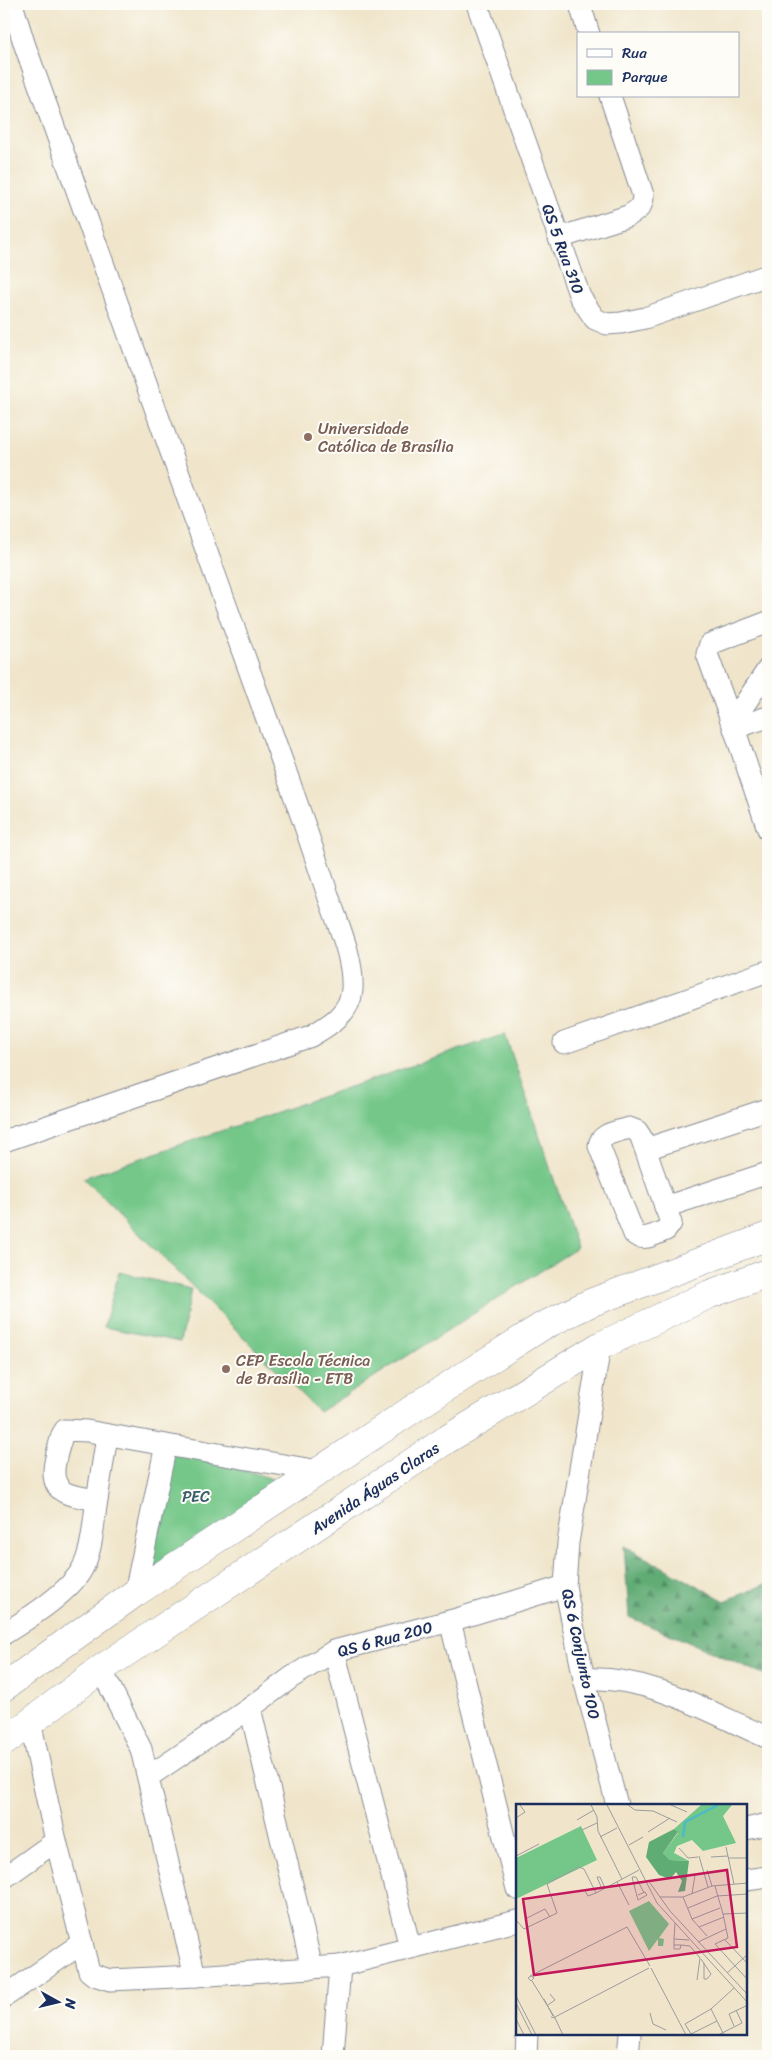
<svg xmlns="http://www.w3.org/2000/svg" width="772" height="2060" font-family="Sriracha,sans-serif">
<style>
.green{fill:#75c789;stroke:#487b74}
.forest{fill:url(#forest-firs);stroke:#3e6e6a}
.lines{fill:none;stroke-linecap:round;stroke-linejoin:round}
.minor-casing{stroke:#868a94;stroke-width:23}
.major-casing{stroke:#868a94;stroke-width:29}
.minor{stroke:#fff;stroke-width:21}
.major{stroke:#fff;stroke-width:28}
.education-dot{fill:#8d6e63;stroke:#fdfcf7;stroke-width:2}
.labels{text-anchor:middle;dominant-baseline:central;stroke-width:4;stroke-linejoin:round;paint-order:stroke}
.street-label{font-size:16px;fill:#1b2f5e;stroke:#fdfcf7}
.education-label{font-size:16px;fill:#785e54;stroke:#fdfcf7;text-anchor:start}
.park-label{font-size:16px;fill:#365d6b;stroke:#fdfcf7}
.inset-river{fill:none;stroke:#4dbbc6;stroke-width:2.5}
.inset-road{fill:none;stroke:#9b9c9f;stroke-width:1}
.view{fill:#c2185b;fill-opacity:0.15;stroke:#c2185b;stroke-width:2.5}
.inset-edge{fill:none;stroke:#1b2f5e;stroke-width:2.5}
</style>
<defs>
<pattern id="forest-firs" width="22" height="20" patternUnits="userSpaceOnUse" patternTransform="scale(1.25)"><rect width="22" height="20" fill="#60ac75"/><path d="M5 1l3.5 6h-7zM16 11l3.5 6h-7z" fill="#4e8c63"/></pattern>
</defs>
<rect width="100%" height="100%" fill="#fdfcf7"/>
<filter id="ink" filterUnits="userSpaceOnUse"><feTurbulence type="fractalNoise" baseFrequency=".02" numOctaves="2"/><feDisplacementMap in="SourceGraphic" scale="10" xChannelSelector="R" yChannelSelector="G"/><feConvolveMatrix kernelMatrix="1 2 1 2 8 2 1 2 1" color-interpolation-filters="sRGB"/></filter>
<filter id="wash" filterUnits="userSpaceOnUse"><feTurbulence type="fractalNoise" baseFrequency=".0096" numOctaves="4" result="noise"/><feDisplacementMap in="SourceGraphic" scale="20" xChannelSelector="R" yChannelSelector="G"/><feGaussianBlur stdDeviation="1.12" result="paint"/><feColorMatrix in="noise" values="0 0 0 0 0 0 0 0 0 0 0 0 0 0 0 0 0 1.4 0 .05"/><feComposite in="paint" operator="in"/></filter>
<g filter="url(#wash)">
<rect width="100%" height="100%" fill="#f0e5ca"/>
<g class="green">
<polygon points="505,1034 577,1248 319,1412 83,1178"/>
<polygon points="119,1272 191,1289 180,1342 104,1327"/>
<polygon points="166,1445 285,1483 139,1580"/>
</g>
<polygon class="forest" points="624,1546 725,1601 768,1583 768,1676 629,1617"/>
</g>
<g filter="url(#ink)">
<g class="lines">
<g class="minor-casing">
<g id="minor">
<polyline points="477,4 580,297 595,319 607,324 621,323 645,318 768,275"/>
<polyline points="581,8 589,34"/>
<path d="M 559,238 L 628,216 C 638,210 643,207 643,195 L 610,96"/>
<polyline points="768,717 734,728 768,829"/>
<polyline points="730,718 744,705 768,669"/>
<polyline points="734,728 707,654 710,644 768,622"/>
<polyline points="564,1043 768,971"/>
<path d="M 629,1128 L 637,1131 L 641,1137 L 671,1223 L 666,1230 C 656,1234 644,1242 634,1234 L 599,1146 C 600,1133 618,1132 629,1128 Z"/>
<path d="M 4,1141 L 311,1036 C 330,1025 350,1013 352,990 C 354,957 337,923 327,892 C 310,840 292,788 273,736 C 190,506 107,276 25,46 L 12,4"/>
<polyline points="646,1149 768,1109"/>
<polyline points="665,1207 768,1173"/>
<polyline points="600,1346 568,1543 565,1586 584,1679 617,1805"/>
<path d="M 107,1436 L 97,1500 C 87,1498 75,1497 66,1493 C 44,1483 58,1452 62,1435 L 65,1430 L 87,1431 L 166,1445"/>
<polyline points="135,1593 166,1445 319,1471"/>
<polyline points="450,1621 517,1889"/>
<path d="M 4,1634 C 27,1619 67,1594 81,1571 C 93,1551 93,1523 97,1500"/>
<polyline points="334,1651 410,1947"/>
<polyline points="101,1669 141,1749 195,1976"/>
<path d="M 584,1679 C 649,1675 709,1712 766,1737"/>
<polyline points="250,1708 312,1968"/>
<polyline points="30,1721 56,1841"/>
<polyline points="148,1777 250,1708 292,1677 334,1651 450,1621 565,1586"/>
<polyline points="746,1829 768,1824"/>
<polyline points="4,1878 56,1841 89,1971 94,1975 110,1980 195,1976 340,1966 333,2056"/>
<polyline points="746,1880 768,1877"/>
<polyline points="340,1966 517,1921"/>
<polyline points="4,1997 82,1943"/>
<polyline points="526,2056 527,2034"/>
<polyline points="628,2056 630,2034"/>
</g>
</g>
<g class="major-casing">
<g id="major">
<polyline points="4,1687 135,1593 428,1399 541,1327 590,1303 768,1236"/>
<polyline points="4,1742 101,1669 446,1440 600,1346 710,1294 768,1273"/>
</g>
</g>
<use href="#minor" class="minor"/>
<use href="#major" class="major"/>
</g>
</g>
<g class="education-dot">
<circle cx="308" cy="437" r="5"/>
<circle cx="226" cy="1369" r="5"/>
</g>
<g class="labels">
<g class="street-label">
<text transform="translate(563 249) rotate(70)">QS 5 Rua 310</text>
<text transform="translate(375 1488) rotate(-34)">Avenida Águas Claras</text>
<text transform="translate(385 1639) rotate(-15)">QS 6 Rua 200</text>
<text transform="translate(581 1654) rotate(78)">QS 6 Conjunto 100</text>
</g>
<g class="education-label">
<text x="318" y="428">Universidade<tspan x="318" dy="18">Católica de Brasília</tspan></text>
<text x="236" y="1360">CEP Escola Técnica<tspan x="236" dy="18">de Brasília - ETB</tspan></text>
</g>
<g class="park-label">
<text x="196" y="1496">PEC</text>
</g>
</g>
<g transform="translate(516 1804)">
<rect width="231" height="231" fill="#f0e5ca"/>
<path d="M 185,1 L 216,1 L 207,12 L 220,39 L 187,47 L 176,36 L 161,42 L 158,49 L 173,57 L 154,56 L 147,49 L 162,29 L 158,25 ZM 65,22 L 81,56 L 0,95 L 0,54 ZM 133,97 L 153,120 L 143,134 L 148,135 L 147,142 L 142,142 L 142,135 L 133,147 L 113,107 Z" fill="#75c789"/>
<path d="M 158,25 L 162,28 L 147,49 L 154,56 L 173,57 L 169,87 L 162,88 L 166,77 L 160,68 L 154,75 L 143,71 L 130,53 L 133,38 Z" fill="#60ac75"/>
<path class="inset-river" d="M 167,33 L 169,18 L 202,1"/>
<path class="inset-road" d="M 75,1 L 81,13 L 82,27 L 106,75M 91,1 L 141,99 L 232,199M 112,1 L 119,6 L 137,7 L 161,18M 155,1 L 171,8M 0,14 L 9,8 L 4,1M 61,16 L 78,6M 66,26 L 81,19M 132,28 L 154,14M 84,33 L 101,24M 113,41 L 127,33M 210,43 L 218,80M 163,44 L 172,54 L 182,53M 0,52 L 23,40M 183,52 L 192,83M 195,53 L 212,52M 212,54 L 232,54M 191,66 L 196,82M 101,78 L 113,101M 134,79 L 154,107 L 232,191M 199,82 L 207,110M 68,85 L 72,92 L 80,89M 86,85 L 81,73 L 84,73 L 89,84M 176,90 L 179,71M 122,91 L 129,88 L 131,91 L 122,96 L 116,73 L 120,73 L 128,89M 144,93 L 167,93 L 196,82 L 232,79M 167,93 L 176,115 L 191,132M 172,104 L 201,92 L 232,90M 232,109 L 207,110 L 212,134 L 199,140 L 232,176M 11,114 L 29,105 L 34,113M 176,115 L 204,104M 0,116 L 8,125 L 41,109 L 31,80 L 63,63 L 68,65 L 80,89 L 123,66M 159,119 L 158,135 L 173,136M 183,123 L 208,113M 209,136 L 232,160M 182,138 L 210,125M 158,141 L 165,141 L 164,145 L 158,145 L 158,135M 165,141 L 174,142 L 184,154 L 181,176M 185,155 L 195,170 L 191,175M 188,159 L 188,175 L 191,175M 135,164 L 170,231M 211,169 L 232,150M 14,172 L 111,123 L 134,162M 15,172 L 18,174 L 15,177 L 12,174 ZM 16,177 L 39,214 L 35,213M 0,192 L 20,231M 28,195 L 37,212M 0,199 L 16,231M 32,201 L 39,196 L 34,190M 195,205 L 208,231M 134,209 L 137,220 L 150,226M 39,213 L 133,164M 39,214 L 47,231M 0,215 L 8,231M 201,217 L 175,230 L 169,220 L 195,205 L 218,184M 218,222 L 213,210 L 232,201M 202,231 L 226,219 L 220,206"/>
<path class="view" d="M 211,66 L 221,143 L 18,171 L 7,95 Z"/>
<rect width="231" height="231" class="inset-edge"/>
</g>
<rect width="772" height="2060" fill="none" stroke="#fdfcf7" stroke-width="20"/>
<rect x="577" y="32" width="162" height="65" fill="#fdfcf7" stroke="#a3aaba"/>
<rect x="587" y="49" width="25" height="8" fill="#ffffff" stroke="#a3aaba"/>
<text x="622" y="58" font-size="15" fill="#1b2f5e">Rua</text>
<rect x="587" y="70" width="25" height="15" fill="#75c789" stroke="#a3aaba"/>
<text x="622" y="82" font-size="15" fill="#1b2f5e">Parque</text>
<g transform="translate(58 2002) rotate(98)" stroke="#fdfcf7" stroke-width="4" paint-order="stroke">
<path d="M0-4L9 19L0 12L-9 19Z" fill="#1b2f5e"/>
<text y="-8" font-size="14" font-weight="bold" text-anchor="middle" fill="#1b2f5e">N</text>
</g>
</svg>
